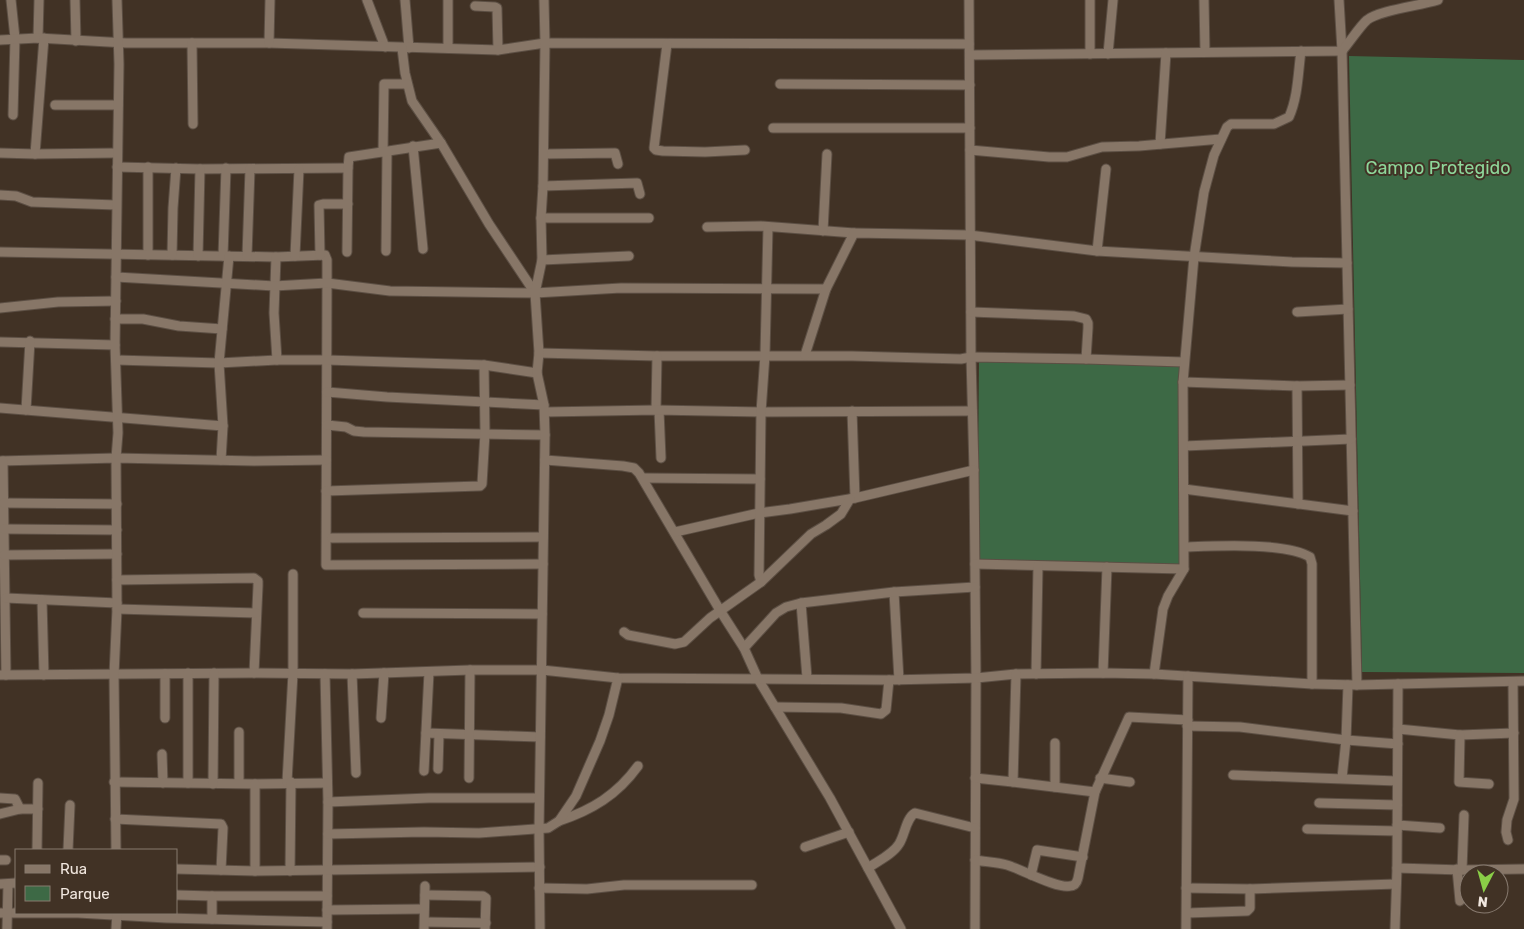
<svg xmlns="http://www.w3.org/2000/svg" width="1524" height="929" font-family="Rubik,sans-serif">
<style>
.green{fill:#3d6945}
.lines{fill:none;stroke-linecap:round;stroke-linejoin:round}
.minor-casing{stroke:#5c4f44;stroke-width:11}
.minor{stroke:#877667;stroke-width:9}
.labels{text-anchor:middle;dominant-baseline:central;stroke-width:4;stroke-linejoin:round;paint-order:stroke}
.park-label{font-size:18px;fill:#8ed79a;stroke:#413225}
</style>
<rect width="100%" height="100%" fill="#413225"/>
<g class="green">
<polygon points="1349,56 1524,60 1524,673 1362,672"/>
<polygon points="979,360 1185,367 1182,570 977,567"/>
</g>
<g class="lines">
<g class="minor-casing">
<g id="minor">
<polyline points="11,0 15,38 13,115"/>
<polyline points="75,0 76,41"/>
<polyline points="367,0 385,47"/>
<polyline points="405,0 409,48"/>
<polyline points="448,0 448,48"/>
<polyline points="969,0 971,357 974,470 976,678 975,929"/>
<polyline points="1090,0 1090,54"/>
<polyline points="1204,0 1205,52"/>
<polyline points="1339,0 1342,51 1357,685"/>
<polyline points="475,6 495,7 497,8 498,50"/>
<polyline points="38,38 39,0"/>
<polyline points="0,40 38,38 126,43 269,43 498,50 545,43 969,44"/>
<polyline points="192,43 193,124"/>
<polyline points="269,43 270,0"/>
<polyline points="667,44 654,148 656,150 663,151 705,152 745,150"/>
<polyline points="402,48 405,73 412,101 441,143 489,224 535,293"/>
<polyline points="1108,54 1113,0"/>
<path d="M 970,55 L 1342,51 C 1349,43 1360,26 1367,20 C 1380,10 1419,6 1438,0"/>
<polyline points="780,84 970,85"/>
<polyline points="55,105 118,105"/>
<polyline points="773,128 970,128"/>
<polyline points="1160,144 1166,53"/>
<polyline points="413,146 423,249"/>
<polyline points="970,150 1049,157 1067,157 1102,147 1139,146 1221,139"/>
<polyline points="383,152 384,84 407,84"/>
<polyline points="0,153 35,154 116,153"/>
<polyline points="35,154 44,38"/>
<polyline points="544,154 615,153 618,164"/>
<polyline points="117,167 200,169 348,168"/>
<polyline points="148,167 148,255"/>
<polyline points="543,186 637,183 640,194"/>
<polyline points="0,195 16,196 32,202 116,205"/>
<polyline points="541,218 649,218"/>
<polyline points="707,227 761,226 854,233"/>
<polyline points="823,231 827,154"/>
<polyline points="386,251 387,152"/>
<polyline points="1097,251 1106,169"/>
<polyline points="0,252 276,257 325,255 327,260 327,283 326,565 543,564"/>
<polyline points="347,252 348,168 349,157 441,143"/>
<polyline points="172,255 173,208 176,168"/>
<polyline points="320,255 319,205 323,204 348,204"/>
<polyline points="198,256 200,169"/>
<polyline points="223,256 226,168"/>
<polyline points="247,256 250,169"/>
<polyline points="295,256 299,169"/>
<polyline points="276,257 274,313 277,360"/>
<polyline points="542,260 629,256"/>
<polyline points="116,277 274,286 327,283 390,291 535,293 621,288 826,289"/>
<polyline points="0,308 58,302 116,301"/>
<polyline points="971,312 1074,316 1086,319 1088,323 1088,328 1086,359"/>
<polyline points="1297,312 1348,309"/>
<polyline points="115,319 143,319 179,326 222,329"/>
<polyline points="0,342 115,345"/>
<polyline points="539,353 657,356 852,356 961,359 971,357 1086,359 1184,362"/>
<polyline points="805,355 826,289 854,233 969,235 1097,251 1292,262 1347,263"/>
<polyline points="116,360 219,363 277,360 327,360 484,365 537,373"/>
<polyline points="1183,382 1297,386 1350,385"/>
<polyline points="1297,386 1298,504"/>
<polyline points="327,392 387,397 544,405"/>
<polyline points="0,408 223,426"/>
<polyline points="26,410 30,341"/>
<polyline points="656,410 657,356"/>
<polyline points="659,410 661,458"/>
<polyline points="852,411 855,498"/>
<polyline points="545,412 656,410 761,412 972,411"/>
<polyline points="327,425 346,427 354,431 364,432 545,435"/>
<polyline points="1184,446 1351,439"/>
<polyline points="221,460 223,426 219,363 229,256"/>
<polyline points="545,460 623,466 634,468 639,473 721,612 744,648 758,679 830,798 901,929"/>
<polyline points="0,461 116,458 254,461 326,460"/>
<polyline points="3,461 6,675"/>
<polyline points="643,478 760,479"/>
<polyline points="1184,489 1353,511"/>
<polyline points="326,491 480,486 482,484 485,433 484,365"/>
<polyline points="4,503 117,504"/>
<polyline points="4,529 117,530"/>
<polyline points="675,532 759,513 790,509 855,498 974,470"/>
<polyline points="332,538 543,537"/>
<path d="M 1185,547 C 1214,546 1286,542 1310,557 L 1312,564 L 1312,684"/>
<polyline points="4,555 117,554"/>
<polyline points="975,564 1184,569"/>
<polyline points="117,580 254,578 258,581 258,586 254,673"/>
<polyline points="761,582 759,575 761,412 765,355 768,227"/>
<polyline points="894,592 899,680"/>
<polyline points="6,598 117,603"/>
<polyline points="42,600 44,675"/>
<polyline points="801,603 807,678"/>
<polyline points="117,609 256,613"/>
<polyline points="363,613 542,614"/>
<polyline points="624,632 628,635 675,644 684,642 710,618 761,582 811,534 826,525 841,514 850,499"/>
<polyline points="744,648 776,613 786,607 801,603 894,592 975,587"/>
<polyline points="1103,673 1107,567"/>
<polyline points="165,674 165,718"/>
<polyline points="325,674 328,802 327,929"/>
<polyline points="352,674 356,773"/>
<polyline points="1036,674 1038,566"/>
<path d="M 1154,674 L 1163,609 L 1168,596 L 1184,569 L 1183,382 L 1194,257 L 1204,192 L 1214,155 L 1227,127 L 1231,124 L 1274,124 L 1289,117 C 1298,97 1298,73 1301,51"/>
<polyline points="0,675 254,673 352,674 470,670 542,670 618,678 889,680 976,678 1016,674 1103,673 1154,674 1312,684 1357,685 1524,681"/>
<polyline points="775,707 841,708 881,714 886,710 889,680"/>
<polyline points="381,718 384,673"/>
<polyline points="1187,726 1240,727 1346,740 1398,744"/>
<polyline points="1398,729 1460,735 1514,733"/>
<polyline points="239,732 239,783"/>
<polyline points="426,733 540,737"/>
<polyline points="1460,735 1459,782 1489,784"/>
<polyline points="1055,743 1055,787"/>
<polyline points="162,754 163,783"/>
<polyline points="438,769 439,734"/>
<polyline points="424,771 429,672"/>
<polyline points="1233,775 1397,781"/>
<polyline points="469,778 470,670"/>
<polyline points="975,778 1013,782 1016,674"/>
<polyline points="1100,778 1130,782"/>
<polyline points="1342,778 1346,740 1348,685"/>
<polyline points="114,782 255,784 327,783"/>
<polyline points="287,782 293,673 293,574"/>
<polyline points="1013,782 1095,792"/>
<polyline points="188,783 188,673"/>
<polyline points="213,784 214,673"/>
<polyline points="255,784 255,871"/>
<polyline points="0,798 15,799 20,809"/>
<polyline points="328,802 429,798 539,798"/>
<polyline points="1319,803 1397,805"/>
<polyline points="0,814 20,809 38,809"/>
<polyline points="115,819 221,824 223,828 221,870"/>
<path d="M 559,821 C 592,810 617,795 638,766"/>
<polyline points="1397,825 1440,828"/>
<polyline points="1307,829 1397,831"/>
<polyline points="328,834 424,832 479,833 548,828 559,821 576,796 600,741 609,715 618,678"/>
<polyline points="1508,840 1506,832 1507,820 1514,799 1513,682"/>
<polyline points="805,847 849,832"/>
<polyline points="37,850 38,783"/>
<polyline points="68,850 70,805"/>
<polyline points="116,850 114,675 117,609 116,458 118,433 115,345 119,64 117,0"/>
<polyline points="0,860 6,860"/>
<path d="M 975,860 C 985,862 996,862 1007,865 C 1021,869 1057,889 1070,886 C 1075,886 1077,882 1078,878 L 1095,792 L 1129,717 L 1188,720"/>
<path d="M 868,868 C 878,861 893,854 899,844 C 905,835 906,818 915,813 L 975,828"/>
<polyline points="1397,868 1462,870 1524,869"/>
<polyline points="176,869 255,871 540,867"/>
<polyline points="1457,869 1460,901"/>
<polyline points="1462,870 1464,815"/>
<polyline points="290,871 291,782"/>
<polyline points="1031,875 1037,850 1083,857"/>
<polyline points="0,884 16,883"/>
<polyline points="539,888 587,889 624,885 752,885"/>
<polyline points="1186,888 1250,889 1396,884"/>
<polyline points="176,895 212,896 327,896"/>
<polyline points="425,895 483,896 486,898 485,929"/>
<polyline points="327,910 424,909"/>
<polyline points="0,913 78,913 166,918 327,922"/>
<polyline points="1187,913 1247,911 1250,908 1250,889"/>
<polyline points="212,919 212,896"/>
<polyline points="425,922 486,923"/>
<polyline points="7,929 8,884"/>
<polyline points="116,929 117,913"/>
<polyline points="424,929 425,886"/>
<polyline points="540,929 539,830 545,435 544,405 537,373 539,353 535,293 542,260 541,218 543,186 545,43 544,0"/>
<polyline points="1186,929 1188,676"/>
<polyline points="1395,929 1397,868 1398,684"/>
</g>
</g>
<use href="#minor" class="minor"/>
</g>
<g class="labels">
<g class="park-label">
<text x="1438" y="168">Campo Protegido</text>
</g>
</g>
<rect x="15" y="849" width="162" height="65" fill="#413225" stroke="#877a6f"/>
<rect x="25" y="865" width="25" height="8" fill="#877667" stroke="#877a6f"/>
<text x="60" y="874" font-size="15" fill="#f1e7df">Rua</text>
<rect x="25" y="886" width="25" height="15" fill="#3d6945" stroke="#877a6f"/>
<text x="60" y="899" font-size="15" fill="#f1e7df">Parque</text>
<g transform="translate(1484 889) rotate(186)"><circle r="24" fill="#413225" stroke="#877a6f"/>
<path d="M0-4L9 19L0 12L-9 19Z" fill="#8ace47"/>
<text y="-8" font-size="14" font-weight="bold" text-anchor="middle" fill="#f1e7df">N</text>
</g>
</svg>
